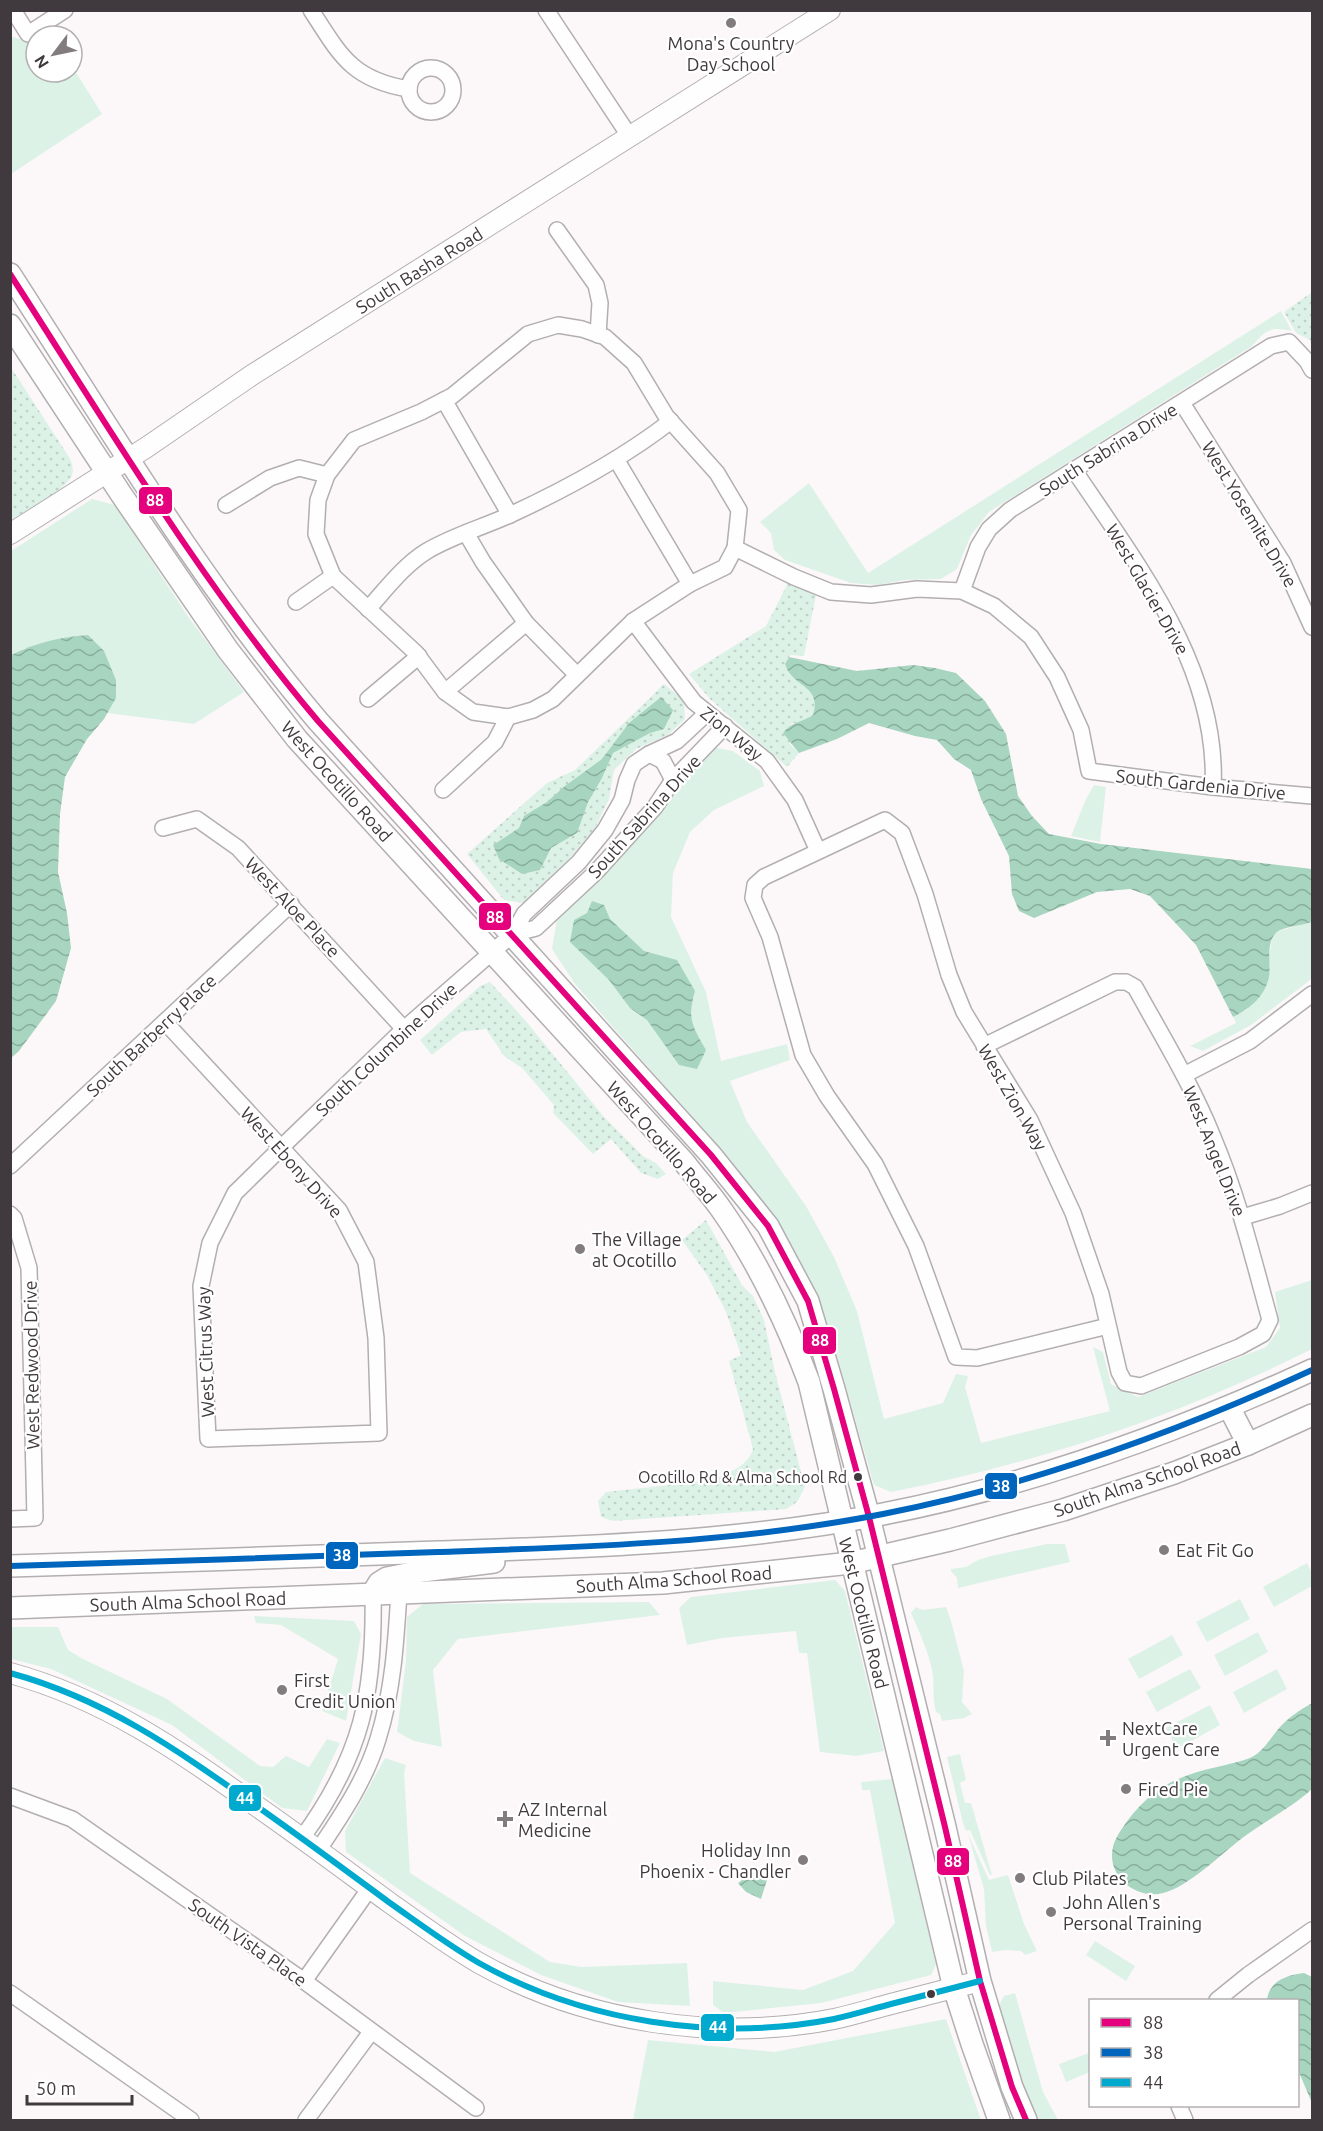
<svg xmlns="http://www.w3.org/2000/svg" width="1323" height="2131" font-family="Ubuntu,sans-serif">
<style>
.grass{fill:#ddf2e7}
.park{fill:url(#park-dots)}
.water{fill:url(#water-waves)}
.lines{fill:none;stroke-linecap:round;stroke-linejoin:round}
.minor-casing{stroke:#b3aeb0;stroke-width:18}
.tertiary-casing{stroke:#b3aeb0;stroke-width:22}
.secondary-casing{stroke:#b3aeb0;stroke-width:24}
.minor{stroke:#fffefe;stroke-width:15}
.tertiary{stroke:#fffefe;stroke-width:20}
.secondary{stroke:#fffefe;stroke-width:21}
.bus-1-casing{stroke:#fff;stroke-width:10}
.bus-2-casing{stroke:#fff;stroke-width:10}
.bus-3-casing{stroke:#fff;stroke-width:10}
.bus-1{stroke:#e5007d;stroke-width:6}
.bus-2{stroke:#0065bd;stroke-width:6}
.bus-3{stroke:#00a9ce;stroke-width:6}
.poi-dot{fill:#827c7f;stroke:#fff;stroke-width:2}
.bus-dot{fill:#40393d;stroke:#fff;stroke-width:2}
.labels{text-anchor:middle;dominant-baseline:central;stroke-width:4.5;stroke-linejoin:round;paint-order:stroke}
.bus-label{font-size:16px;fill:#40393d;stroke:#fff;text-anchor:end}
.poi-label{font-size:18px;fill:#40393d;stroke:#fff;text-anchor:start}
.street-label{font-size:18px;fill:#40393d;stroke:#fff}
.line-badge{stroke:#fff;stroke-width:2}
.badge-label{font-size:16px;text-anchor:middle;font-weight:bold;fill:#fff}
</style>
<defs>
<pattern id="park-dots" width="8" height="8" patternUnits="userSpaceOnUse" patternTransform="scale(1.5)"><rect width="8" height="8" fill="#ddf2e7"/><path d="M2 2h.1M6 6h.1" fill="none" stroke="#bfd0c7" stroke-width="1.8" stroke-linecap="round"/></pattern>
<pattern id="water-waves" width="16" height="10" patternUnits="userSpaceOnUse" patternTransform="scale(1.5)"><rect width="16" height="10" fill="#a7d5bf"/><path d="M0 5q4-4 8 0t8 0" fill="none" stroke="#89ae9c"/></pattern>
</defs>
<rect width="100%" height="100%" fill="#fcf8fa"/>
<g class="grass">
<polygon points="13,37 36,43 36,72 72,72 72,66 102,114 11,174 10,38"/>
<path d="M 1281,311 L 1292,331 C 1271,326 1266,330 1252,346 L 989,512 L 971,535 L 957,569 L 941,579 L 905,580 L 877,585 L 851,583 L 785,560 L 774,550 L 771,533 L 760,522 L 809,483 L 868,573 Z"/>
<polygon points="92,499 115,505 187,615 244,692 194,724 107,713 116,698 25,648 11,655 11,551"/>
<path d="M 712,747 L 733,751 L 760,771 L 764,786 L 714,810 L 690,832 L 673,873 L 671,917 L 706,992 L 721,1061 L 787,1044 L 790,1060 L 730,1081 L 747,1122 L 806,1206 L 834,1257 L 857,1311 L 884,1419 L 943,1403 L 956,1374 L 968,1376 L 965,1387 L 981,1443 L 1110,1411 L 1093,1347 L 1103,1352 L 1111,1384 L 1138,1397 L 1266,1347 L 1280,1328 L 1275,1292 L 1312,1280 L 1312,1349 C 1181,1415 1036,1464 891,1492 L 874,1485 L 830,1332 L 812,1286 L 786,1235 L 765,1204 L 693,1118 L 575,984 L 552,949 L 557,919 L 668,803 Z"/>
<polygon points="1094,785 1106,787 1100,842 1071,836 1086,799"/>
<polygon points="1312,922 1312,978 1309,981 1251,1025 1203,1051 1190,1046 1236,1023 1233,1017 1247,1010 1270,951 1272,937 1278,931"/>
<polygon points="1047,1544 1065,1544 1070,1562 958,1588 957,1578 951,1571 951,1569 966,1567 978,1560 991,1556"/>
<polygon points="1307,1563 1312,1573 1312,1586 1274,1607 1263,1587"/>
<polygon points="835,1580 845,1591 884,1751 856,1756 820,1752 807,1653 799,1653 796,1631 722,1638 687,1645 679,1608 691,1597"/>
<polygon points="1240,1599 1250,1619 1207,1642 1196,1622"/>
<polygon points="649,1602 660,1615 458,1639 433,1670 442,1747 414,1741 397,1732 406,1661 407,1617 423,1604"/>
<path d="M 916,1607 L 922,1610 L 946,1607 L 951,1621 L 964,1671 L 962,1702 L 972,1714 L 964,1718 L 942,1721 L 940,1714 L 936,1712 C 932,1698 935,1685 932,1670 C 928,1651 919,1631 911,1613 Z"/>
<polygon points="254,1616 354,1621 361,1634 346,1721 322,1711 338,1659 281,1625 256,1623"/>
<polygon points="11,1627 58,1627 68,1650 83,1659 167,1699 260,1766 273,1767 286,1756 309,1767 327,1739 340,1743 307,1811 282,1808 172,1725 51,1669 11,1659"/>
<polygon points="1258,1632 1268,1652 1225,1676 1214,1655"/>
<polygon points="1172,1635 1183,1655 1139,1679 1128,1659"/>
<polygon points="1190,1669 1201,1688 1157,1712 1146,1692"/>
<polygon points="1277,1669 1287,1689 1244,1713 1233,1692"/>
<polygon points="1210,1705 1220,1725 1177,1749 1166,1728"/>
<polygon points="960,1754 966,1780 960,1783 965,1803 971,1803 992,1875 990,1875 970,1830 966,1831 963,1823 947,1757"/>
<polygon points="385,1758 406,1765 404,1773 410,1873 550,1962 582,1967 687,1963 690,2006 618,2002 541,1975 465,1936 346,1852 345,1831"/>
<polygon points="892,1779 936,1964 931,1975 821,2003 724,2013 713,2005 713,1981 803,1990 853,1971 895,1923 870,1790 862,1790 861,1782"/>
<polygon points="968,1834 989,1880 1008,1875 1024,1924 1037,1951 1025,1955 1021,1951 1006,1950 992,1952 986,1926 984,1889"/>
<polygon points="1095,1941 1135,1966 1126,1981 1086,1955"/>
<polygon points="1015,1993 1043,2092 1058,2120 1038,2120 1022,2084 998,2007 1004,1996"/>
<polygon points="946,2019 981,2120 633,2120 648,2040 774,2052"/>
<polygon points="1089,2053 1090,2072 1066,2082 1059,2064"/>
</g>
<g class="park">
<polygon points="1312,292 1312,348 1310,340 1296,333 1284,312"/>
<path d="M 10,366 L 69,457 C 72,462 74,469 72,475 C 68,489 24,512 11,520 Z"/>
<path d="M 788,583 L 816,595 L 804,656 L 790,655 L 785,664 C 792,688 822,683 813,715 L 804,721 L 791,724 L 790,744 L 799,753 L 787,767 L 710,699 L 689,674 L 766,626 Z"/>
<polygon points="664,684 684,700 685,719 668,735 636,749 614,770 609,799 595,828 569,859 524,903 504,900 467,854 547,783 575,770"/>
<polygon points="490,982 525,1020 604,1117 643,1156 656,1163 666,1174 658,1179 641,1173 611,1139 593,1154 553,1113 554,1105 522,1068 504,1056 486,1029 461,1032 432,1055 420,1040 480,986"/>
<path d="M 706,1220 L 742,1285 L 753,1296 L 764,1320 L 775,1372 L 805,1487 L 797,1502 L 786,1509 L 613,1521 L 601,1517 L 598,1501 L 606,1492 L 714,1480 C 729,1471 747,1468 753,1449 L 729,1361 L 741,1355 L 726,1312 L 707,1275 L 682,1240 Z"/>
</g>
<g class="water">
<path d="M 88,635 L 104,651 L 116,680 L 116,698 L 104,719 L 87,739 L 65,777 L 60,814 L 58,872 L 67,913 L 71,948 L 56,1001 L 19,1051 L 11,1058 L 11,655 C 35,643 60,637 88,635 Z"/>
<path d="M 789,657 L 857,671 L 913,665 L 935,668 L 956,673 L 985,701 L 1006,734 L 1018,796 L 1032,816 L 1049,834 L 1101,844 L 1312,869 L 1312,922 C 1304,925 1283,927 1277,932 C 1265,942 1271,964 1269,977 C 1265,996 1250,1009 1233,1017 L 1196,945 L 1150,896 L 1130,889 L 1097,892 L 1034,918 L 1019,911 L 1012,894 L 1009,856 L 981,799 L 971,770 L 954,759 L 937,740 L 915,736 L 869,723 L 837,739 L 799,753 L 783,733 C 793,721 801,723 813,715 C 822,684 792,688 785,664 Z"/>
<polygon points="661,697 673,710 664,729 650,733 613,753 602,778 588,802 577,833 551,848 540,870 522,874 499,859 493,845 519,828 524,816 547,802 565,786 602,759 629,723"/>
<path d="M 592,901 L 604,905 L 610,919 L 644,951 L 677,960 L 695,991 C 687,1018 692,1026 706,1050 L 697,1069 L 679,1065 L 647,1020 L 630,1008 L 609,980 L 570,942 L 574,920 L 587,913 Z"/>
<path d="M 1312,1703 L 1312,1789 C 1291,1808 1268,1819 1245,1836 C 1223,1852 1189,1887 1163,1893 C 1136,1900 1106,1876 1113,1847 C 1116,1834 1134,1811 1144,1802 C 1164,1782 1189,1773 1217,1767 C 1228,1764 1241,1762 1252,1757 C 1264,1751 1271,1737 1280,1727 C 1289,1717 1300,1710 1312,1703 Z"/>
<polygon points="755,1871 767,1880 761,1899 746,1892 738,1883"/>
<path d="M 1304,1973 L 1312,1977 L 1312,2103 L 1298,2070 L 1298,2000 L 1267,2000 C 1269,1981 1287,1975 1304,1973 Z"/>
</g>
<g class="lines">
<g class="minor-casing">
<g id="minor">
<polyline points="13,10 28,34 65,10"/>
<path d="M 311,10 C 340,55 352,80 409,89"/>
<polyline points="546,10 630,137"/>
<circle cx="431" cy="90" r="22"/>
<polyline points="557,230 596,285 600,303 598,335"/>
<polygon points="558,325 582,329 605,337 634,363 666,416 717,473 739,510 735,548 725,567 690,584 633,621 553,699 533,710 508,717 473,712 445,692 416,653 333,576 316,534 318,500 327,475 354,440 421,412 452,396 528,334"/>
<polyline points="444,400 510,515"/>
<polyline points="1182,403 1283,563 1312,627"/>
<polyline points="616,459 690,584"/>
<path d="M 1074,470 C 1137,564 1219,668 1213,787"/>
<polyline points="226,505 270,478 299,468 327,475"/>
<polyline points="466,533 483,562 526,623 577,675"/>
<polyline points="735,548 794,577 831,592 871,595 917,589 962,591 994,606 1031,637 1057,677 1081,730 1089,771 1213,787 1312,796"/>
<polyline points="962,591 978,547 989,529 1010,510 1271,346 1289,342 1307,361 1312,370"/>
<polyline points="296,602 333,576"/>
<path d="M 368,609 C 386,589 404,565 427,551 C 454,535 484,527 512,514 C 568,488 622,459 671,421"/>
<polyline points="633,621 694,702 767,761 795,800 818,851"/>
<polyline points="445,692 526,623"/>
<polyline points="368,699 419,656"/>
<polyline points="649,754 663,761 673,780"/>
<polyline points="443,790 495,742 508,717"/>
<polyline points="163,828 197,819 238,848 404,1029"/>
<polyline points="513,934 536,928 596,872 655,807 673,780 725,726"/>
<polyline points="165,1022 339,1210 366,1262 376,1338 379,1433 208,1439 201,1286 210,1243 235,1193 289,1140 404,1029 513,934 524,914 579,862 605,830 622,800 627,780 634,764 649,754 677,741 707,713"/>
<path d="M 984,1046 L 1115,982 L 1126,982 L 1135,987 C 1162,1036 1192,1085 1213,1137 C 1238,1196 1253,1258 1270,1320 L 1263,1334 L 1239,1347 L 1141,1386 L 1125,1383 L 1119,1372 L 1101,1294 L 1073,1213 L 1030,1120 L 964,1012 L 949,975 L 925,894 L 902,833 L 885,820 L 764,877 L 755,885 L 753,898 L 770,937 L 803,1055 L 827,1096 L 875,1164 L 916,1246 L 956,1357 L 977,1358 L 1108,1326"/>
<polyline points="1184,1075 1250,1041 1312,994"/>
<polyline points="10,1166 291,904"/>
<polyline points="10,1214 14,1218 29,1268 35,1518 10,1519"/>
<polyline points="1243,1217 1280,1206 1312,1193"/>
<polyline points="10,1796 72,1819 304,1981 476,2108"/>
<path d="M 302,1838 C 362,1756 375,1693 373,1593"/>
<path d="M 319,1849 C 342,1815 366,1779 378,1739 C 393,1691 396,1642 399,1592"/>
<polyline points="304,1981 370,1888"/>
<polyline points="10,1993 191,2120"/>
<polyline points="1217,2000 1248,1975 1312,1930"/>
<polyline points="1179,2106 1185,2120"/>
<polyline points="306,2120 371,2032"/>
</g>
</g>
<g class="tertiary-casing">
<g id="tertiary">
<polyline points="10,534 147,447 252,375 830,10"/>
<path d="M 10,1673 C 105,1699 176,1749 255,1805 C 301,1837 345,1870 390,1903 C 420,1924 448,1945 479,1963 C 584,2022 716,2042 834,2019 C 853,2015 872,2009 891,2004 C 921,1996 950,1989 980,1981"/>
</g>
</g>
<g class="secondary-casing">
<g id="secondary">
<path d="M 10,274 C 108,426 201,583 318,721 L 711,1155 L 768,1226 L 808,1301 L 834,1389 L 869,1517 L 945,1827 L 980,1981 L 1012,2087 L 1026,2120"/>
<path d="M 10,325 L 121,494 L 228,650 L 297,739 L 684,1162 C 696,1178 710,1193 721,1209 C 759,1263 786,1321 809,1382 L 954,1988 L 972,2044 L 999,2120"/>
<polyline points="1229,1407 1248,1444"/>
<path d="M 10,1566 C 153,1562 295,1557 438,1552 C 587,1547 736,1543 883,1514 C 1032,1485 1175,1433 1312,1370"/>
<polyline points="373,1593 379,1583 387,1578 422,1571 494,1562"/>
<polyline points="10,1608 663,1583 851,1563 950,1540 1063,1510 1174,1473 1248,1444 1312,1415"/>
</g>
</g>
<use href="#minor" class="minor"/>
<use href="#tertiary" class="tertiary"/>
<use href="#secondary" class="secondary"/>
<g class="bus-1-casing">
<path id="bus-1" d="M 10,274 C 108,426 201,583 318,721 L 711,1155 L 768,1226 L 808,1301 L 834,1389 L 869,1517 L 945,1827 L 980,1981 L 1012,2087 L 1026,2120"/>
</g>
<g class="bus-2-casing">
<path id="bus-2" d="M 10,1566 C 153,1562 295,1557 438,1552 C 587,1547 736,1543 883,1514 C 1032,1485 1175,1433 1312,1370"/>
</g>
<g class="bus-3-casing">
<path id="bus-3" d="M 10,1673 C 105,1699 176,1749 255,1805 C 301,1837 345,1870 390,1903 C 420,1924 448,1945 479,1963 C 584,2022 716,2042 834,2019 C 853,2015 872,2009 891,2004 C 921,1996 950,1989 980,1981"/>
</g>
<use href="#bus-1" class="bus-1"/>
<use href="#bus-2" class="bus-2"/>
<use href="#bus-3" class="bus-3"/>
</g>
<g class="poi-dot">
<circle cx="731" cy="23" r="6"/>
<circle cx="580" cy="1249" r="6"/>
<circle cx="1164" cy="1550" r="6"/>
<circle cx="282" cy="1690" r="6"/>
<path d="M1105 1729h6v6h6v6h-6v6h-6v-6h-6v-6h6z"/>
<circle cx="1126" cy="1789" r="6"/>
<path d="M502 1810h6v6h6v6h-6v6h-6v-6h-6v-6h6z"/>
<circle cx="803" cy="1860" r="6"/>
<circle cx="1020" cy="1878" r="6"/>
<circle cx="1051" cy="1912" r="6"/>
</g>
<g class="bus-dot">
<circle cx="858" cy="1477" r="5"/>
<circle cx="931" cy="1994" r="5"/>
</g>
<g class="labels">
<g class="bus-label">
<text x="847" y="1477">Ocotillo Rd &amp; Alma School Rd</text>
</g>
<g class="poi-label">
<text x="731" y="43" text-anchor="middle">Mona's Country<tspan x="731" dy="21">Day School</tspan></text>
<text x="592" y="1239">The Village<tspan x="592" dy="21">at Ocotillo</tspan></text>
<text x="1176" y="1550">Eat Fit Go</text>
<text x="294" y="1680">First<tspan x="294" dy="21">Credit Union</tspan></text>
<text x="1122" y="1728">NextCare<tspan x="1122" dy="21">Urgent Care</tspan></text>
<text x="1138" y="1789">Fired Pie</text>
<text x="518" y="1809">AZ Internal<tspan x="518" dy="21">Medicine</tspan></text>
<text x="791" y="1850" text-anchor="end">Holiday Inn<tspan x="791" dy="21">Phoenix - Chandler</tspan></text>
<text x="1032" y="1878">Club Pilates</text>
<text x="1063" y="1902">John Allen's<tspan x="1063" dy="21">Personal Training</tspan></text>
</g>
<g class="street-label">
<text transform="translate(419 270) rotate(-32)">South Basha Road</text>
<text transform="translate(1108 449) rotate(-32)">South Sabrina Drive</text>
<text transform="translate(1250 514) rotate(59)">West Yosemite Drive</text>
<text transform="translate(1148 589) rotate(60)">West Glacier Drive</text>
<text transform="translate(732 733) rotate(39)">Zion Way</text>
<text transform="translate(337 781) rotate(48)">West Ocotillo Road</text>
<text transform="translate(1201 784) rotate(6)">South Gardenia Drive</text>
<text transform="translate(644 816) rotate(-48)">South Sabrina Drive</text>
<text transform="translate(293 907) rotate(47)">West Aloe Place</text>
<text transform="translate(151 1035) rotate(-43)">South Barberry Place</text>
<text transform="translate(386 1049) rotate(-43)">South Columbine Drive</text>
<text transform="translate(1013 1097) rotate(60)">West Zion Way</text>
<text transform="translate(662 1142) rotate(49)">West Ocotillo Road</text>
<text transform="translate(1215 1151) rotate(68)">West Angel Drive</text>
<text transform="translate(292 1162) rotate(48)">West Ebony Drive</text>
<text transform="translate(205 1352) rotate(-92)">West Citrus Way</text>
<text transform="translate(31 1365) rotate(-91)">West Redwood Drive</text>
<text transform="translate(1147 1479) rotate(-19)">South Alma School Road</text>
<text transform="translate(674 1579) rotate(-4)">South Alma School Road</text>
<text transform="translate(188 1601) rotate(-2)">South Alma School Road</text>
<text transform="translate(864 1613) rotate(76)">West Ocotillo Road</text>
<text transform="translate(248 1942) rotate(35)">South Vista Place</text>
</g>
</g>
<g class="line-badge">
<rect x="138" y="486" width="35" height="29" rx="6" fill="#e5007d"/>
<rect x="478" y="902" width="34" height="29" rx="6" fill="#e5007d"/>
<rect x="802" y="1326" width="35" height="29" rx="6" fill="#e5007d"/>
<rect x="984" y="1472" width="34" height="28" rx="6" fill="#0065bd"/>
<rect x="325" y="1541" width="34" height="29" rx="6" fill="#0065bd"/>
<rect x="228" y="1784" width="34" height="28" rx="6" fill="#00a9ce"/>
<rect x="936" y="1847" width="34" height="29" rx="6" fill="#e5007d"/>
<rect x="700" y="2013" width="35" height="29" rx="6" fill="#00a9ce"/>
</g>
<g class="badge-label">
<text x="155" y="506">88</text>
<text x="495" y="923">88</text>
<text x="820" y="1346">88</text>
<text x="1001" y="1492">38</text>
<text x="342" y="1561">38</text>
<text x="245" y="1804">44</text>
<text x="953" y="1867">88</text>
<text x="718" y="2033">44</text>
</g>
<rect width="1323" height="2131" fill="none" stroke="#40393d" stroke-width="24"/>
<rect x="1089" y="1999" width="210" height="108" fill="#ffffff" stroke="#b3b0b1" stroke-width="1.5"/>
<rect x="1101" y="2018" width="30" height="9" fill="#e5007d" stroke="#b3b0b1" stroke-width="1.5"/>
<text x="1143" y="2029" font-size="18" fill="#40393d">88</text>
<rect x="1101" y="2048" width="30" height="9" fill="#0065bd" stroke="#b3b0b1" stroke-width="1.5"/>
<text x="1143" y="2059" font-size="18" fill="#40393d">38</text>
<rect x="1101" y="2078" width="30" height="9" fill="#00a9ce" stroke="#b3b0b1" stroke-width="1.5"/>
<text x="1143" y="2089" font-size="18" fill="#40393d">44</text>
<g transform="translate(54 54) rotate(238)"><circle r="28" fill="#ffffff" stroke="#b3b0b1" stroke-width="1.5"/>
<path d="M0-4.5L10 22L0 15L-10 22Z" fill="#827c7f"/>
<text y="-9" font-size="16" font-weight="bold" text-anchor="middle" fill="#40393d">N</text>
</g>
<path d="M27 2095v9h105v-9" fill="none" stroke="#40393d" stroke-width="3"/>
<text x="36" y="2095" font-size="18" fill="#40393d" stroke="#ffffff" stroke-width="4.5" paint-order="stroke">50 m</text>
</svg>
